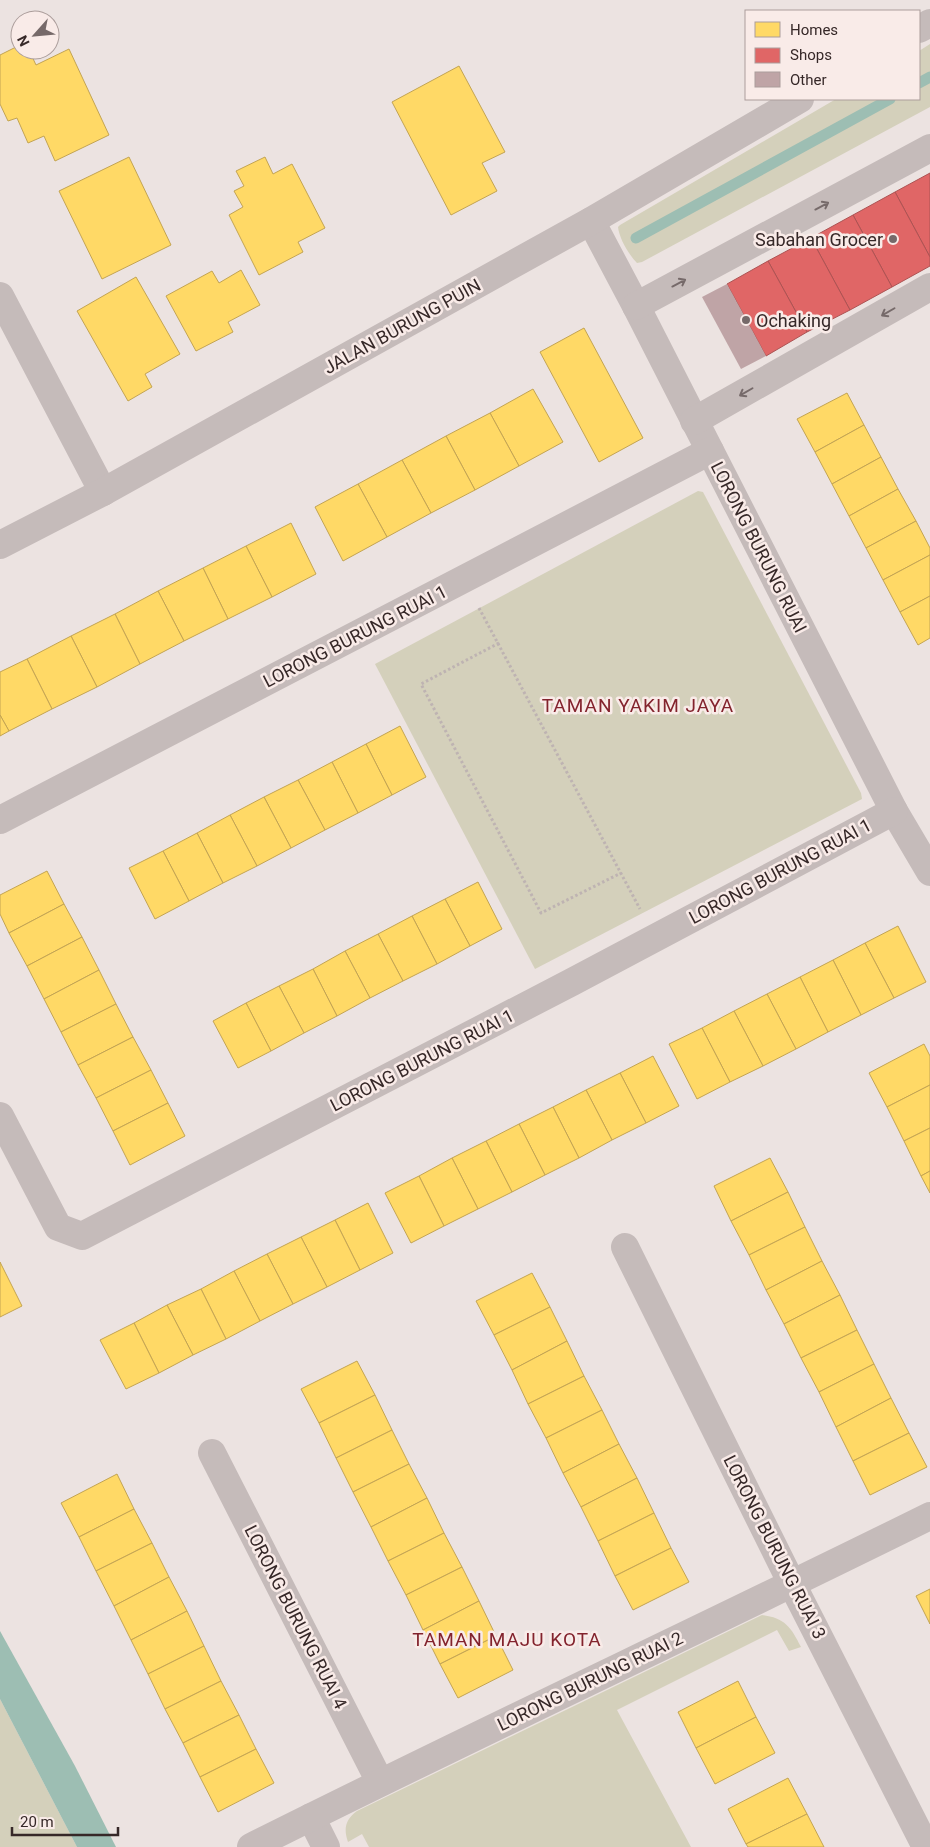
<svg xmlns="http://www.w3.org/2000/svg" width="930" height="1847" font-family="Roboto,sans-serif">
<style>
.green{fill:#d4d0bb}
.water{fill:#9dbeb3}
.homes{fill:#ffd966;stroke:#c3a453}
.shops{fill:#e06666;stroke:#ad5353}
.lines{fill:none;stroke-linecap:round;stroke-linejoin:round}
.stream{stroke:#9dbeb3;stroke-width:11}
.building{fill:#bfa4a6}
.path{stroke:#beb3b2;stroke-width:3;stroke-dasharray:2.5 2.5;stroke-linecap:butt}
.street{stroke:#c5bbba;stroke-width:28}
.oneway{stroke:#766a6a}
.poi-dot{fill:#766969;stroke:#f9ebe8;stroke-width:2}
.labels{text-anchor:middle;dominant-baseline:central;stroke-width:5;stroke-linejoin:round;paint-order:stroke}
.poi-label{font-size:18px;fill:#362828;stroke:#f9ebe8;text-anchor:end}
.street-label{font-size:18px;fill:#362828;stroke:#f9ebe8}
.neighbourhood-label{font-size:19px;letter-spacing:1px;fill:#83232d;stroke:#f9ebe8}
</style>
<rect width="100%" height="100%" fill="#ece3e1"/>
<g class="green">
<path d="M 930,44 L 930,107 L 642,262 L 637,263 C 629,255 619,238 618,227 L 620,225 L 836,99 L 919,99 L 919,51 Z"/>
<polygon points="698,491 703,492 861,793 862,799 535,969 375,664"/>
<path d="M 762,1615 C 785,1618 791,1627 801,1647 L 789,1651 L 777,1630 L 617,1710 L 691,1847 L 369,1847 L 362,1834 L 348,1842 C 343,1828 346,1819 357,1811 Z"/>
<polygon points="0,1699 77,1847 0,1847"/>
</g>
<polygon class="water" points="0,1631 75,1766 116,1847 77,1847 0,1699"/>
<g class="homes">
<polygon points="20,45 20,50 29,50 36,65 69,49 109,135 55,161 44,136 28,143 17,118 8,121 0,104 0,55"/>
<polygon points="459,66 505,152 482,163 497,191 451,215 392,102"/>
<polygon points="129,157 171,245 102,279 59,191"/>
<polygon points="265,157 273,174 292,164 325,228 298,242 303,252 259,275 229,215 243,207 234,191 244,186 236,171"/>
<polygon points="241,270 260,305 228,322 233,332 196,351 166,296 212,271 219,283"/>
<polygon points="136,277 180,354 145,374 152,387 128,401 77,311"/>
<polygon points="584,328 643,438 599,462 540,352"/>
<polygon points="533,389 563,442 519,466 490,413"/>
<polygon points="847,393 864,425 815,452 797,419"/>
<polygon points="490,413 519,466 475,490 446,436"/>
<polygon points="864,425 881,457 832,484 815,452"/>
<polygon points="446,436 475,490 431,513 402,460"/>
<polygon points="881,457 898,489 849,516 832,484"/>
<polygon points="402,460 431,513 387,537 358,484"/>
<polygon points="358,484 387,537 343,561 315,507"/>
<polygon points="898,489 916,521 866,548 849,516"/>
<polygon points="916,521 930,548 930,555 883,580 866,548"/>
<polygon points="291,523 316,574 272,597 246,546"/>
<polygon points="246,546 272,597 228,619 203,568"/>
<polygon points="930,555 930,596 900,612 883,580"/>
<polygon points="203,568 228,619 184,641 158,591"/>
<polygon points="158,591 184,641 140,664 115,614"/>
<polygon points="930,596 930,638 918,645 900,612"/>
<polygon points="115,614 140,664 97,687 71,636"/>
<polygon points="71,636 97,687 52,709 27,659"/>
<polygon points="27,659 52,709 9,731 0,715 0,672"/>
<polygon points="0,715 9,731 0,736"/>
<polygon points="400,726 426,777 392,795 366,744"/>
<polygon points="366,744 392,795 358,813 332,762"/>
<polygon points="332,762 358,813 325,830 298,780"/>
<polygon points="298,780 325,830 291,848 264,797"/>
<polygon points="264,797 291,848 257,866 230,815"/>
<polygon points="230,815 257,866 223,883 197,833"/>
<polygon points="197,833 223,883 189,901 163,851"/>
<polygon points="163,851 189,901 155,919 129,868"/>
<polygon points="47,871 64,904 9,933 0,914 0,895"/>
<polygon points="478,882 502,929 470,946 445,899"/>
<polygon points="445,899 470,946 437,964 412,916"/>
<polygon points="64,904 82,937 27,966 9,933"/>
<polygon points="412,916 437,964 403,981 378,934"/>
<polygon points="898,926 926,982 894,998 865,943"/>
<polygon points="378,934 403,981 370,998 345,951"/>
<polygon points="82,937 99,970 44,999 27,966"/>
<polygon points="865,943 894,998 861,1015 833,960"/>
<polygon points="345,951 370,998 337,1016 313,969"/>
<polygon points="833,960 861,1015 828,1032 800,977"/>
<polygon points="313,969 337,1016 304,1033 279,986"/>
<polygon points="99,970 116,1004 61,1032 44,999"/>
<polygon points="800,977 828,1032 796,1049 767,994"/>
<polygon points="279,986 304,1033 271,1051 246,1003"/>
<polygon points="767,994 796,1049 763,1066 734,1011"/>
<polygon points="246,1003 271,1051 238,1068 213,1021"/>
<polygon points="116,1004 133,1037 78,1065 61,1032"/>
<polygon points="734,1011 763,1066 730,1082 702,1028"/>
<polygon points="702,1028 730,1082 697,1099 669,1044"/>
<polygon points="133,1037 151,1070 96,1098 78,1065"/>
<polygon points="924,1044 930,1056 930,1085 887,1107 869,1073"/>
<polygon points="653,1056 679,1106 646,1123 620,1073"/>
<polygon points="151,1070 168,1103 113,1131 96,1098"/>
<polygon points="620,1073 646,1123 612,1140 586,1090"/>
<polygon points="930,1085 930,1128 904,1141 887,1107"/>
<polygon points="586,1090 612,1140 579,1158 553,1107"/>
<polygon points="168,1103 185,1136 130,1165 113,1131"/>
<polygon points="553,1107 579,1158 545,1175 519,1124"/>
<polygon points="519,1124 545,1175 512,1192 486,1141"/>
<polygon points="930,1128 930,1171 921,1176 904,1141"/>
<polygon points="486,1141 512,1192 478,1209 452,1158"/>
<polygon points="452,1158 478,1209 444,1226 419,1176"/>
<polygon points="770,1158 788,1192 731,1221 714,1186"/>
<polygon points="930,1171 930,1193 921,1176"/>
<polygon points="419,1176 444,1226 411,1243 385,1193"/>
<polygon points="788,1192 805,1227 749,1255 731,1221"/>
<polygon points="368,1203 393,1253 360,1270 335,1220"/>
<polygon points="335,1220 360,1270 327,1287 301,1237"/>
<polygon points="805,1227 822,1261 766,1290 749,1255"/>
<polygon points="301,1237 327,1287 293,1304 267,1254"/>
<polygon points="267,1254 293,1304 260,1321 234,1271"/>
<polygon points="822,1261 840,1295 784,1324 766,1290"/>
<polygon points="0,1262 22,1306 0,1317"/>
<polygon points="234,1271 260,1321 226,1339 201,1289"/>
<polygon points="532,1273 550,1307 494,1335 476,1301"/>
<polygon points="201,1289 226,1339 193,1355 167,1305"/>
<polygon points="840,1295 857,1330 801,1358 784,1324"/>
<polygon points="167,1305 193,1355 159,1373 134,1323"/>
<polygon points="550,1307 567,1341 512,1370 494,1335"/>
<polygon points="134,1323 159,1373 126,1389 100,1340"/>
<polygon points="857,1330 874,1364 819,1392 801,1358"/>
<polygon points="567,1341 584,1376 528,1404 512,1370"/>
<polygon points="357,1361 375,1395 319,1423 301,1389"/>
<polygon points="874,1364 891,1398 836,1427 819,1392"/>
<polygon points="584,1376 602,1410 546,1438 528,1404"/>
<polygon points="375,1395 392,1430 336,1458 319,1423"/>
<polygon points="891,1398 909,1433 853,1461 836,1427"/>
<polygon points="602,1410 619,1444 563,1473 546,1438"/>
<polygon points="392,1430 409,1464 353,1492 336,1458"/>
<polygon points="909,1433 927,1467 870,1495 853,1461"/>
<polygon points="619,1444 637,1478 581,1507 563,1473"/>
<polygon points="409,1464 427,1498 371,1527 353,1492"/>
<polygon points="117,1474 134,1509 79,1537 61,1503"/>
<polygon points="637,1478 654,1513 598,1541 581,1507"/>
<polygon points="427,1498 444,1533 388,1561 371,1527"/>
<polygon points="134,1509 152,1543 96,1571 79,1537"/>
<polygon points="654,1513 671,1548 615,1576 598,1541"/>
<polygon points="444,1533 462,1567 406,1595 388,1561"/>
<polygon points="152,1543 169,1577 114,1606 96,1571"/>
<polygon points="671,1548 689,1582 633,1610 615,1576"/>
<polygon points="462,1567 479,1601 423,1630 406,1595"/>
<polygon points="169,1577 187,1611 131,1640 114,1606"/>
<polygon points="930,1589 930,1624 916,1596"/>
<polygon points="479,1601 496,1636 440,1664 423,1630"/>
<polygon points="187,1611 204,1646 148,1674 131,1640"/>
<polygon points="496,1636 513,1670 458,1698 440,1664"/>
<polygon points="204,1646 221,1681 165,1709 148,1674"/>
<polygon points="221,1681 239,1715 183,1743 165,1709"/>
<polygon points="738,1681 756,1717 696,1748 678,1712"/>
<polygon points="239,1715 256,1749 200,1777 183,1743"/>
<polygon points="756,1717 775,1753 715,1784 696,1748"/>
<polygon points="256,1749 274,1783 218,1812 200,1777"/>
<polygon points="788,1778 807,1814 746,1844 728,1809"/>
<polygon points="807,1814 824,1847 748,1847 746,1844"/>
</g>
<g class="shops">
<polygon points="930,173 930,257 895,192"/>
<polygon points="895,192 930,257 930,266 892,287 853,215"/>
<polygon points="853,215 892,287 850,310 811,238"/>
<polygon points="811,238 850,310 807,332 768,261"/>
<polygon points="768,261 807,332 766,356 727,284"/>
</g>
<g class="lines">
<g class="stream">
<polyline points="919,83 930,77"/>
<polyline points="636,238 890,99"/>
</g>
</g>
<polygon class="building" points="727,284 766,356 741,369 702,297"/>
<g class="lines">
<g class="path">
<polyline points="479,608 640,909"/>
<polyline points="499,643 421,684 541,913 621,873"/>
</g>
<g class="street">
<polyline points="919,29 930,23"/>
<polyline points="591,221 636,306 894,811 930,872"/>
<polyline points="0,296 103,492"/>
<polyline points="636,306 930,148"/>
<polyline points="694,421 930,287"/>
<polyline points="0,545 103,492 591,221 800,99"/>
<polyline points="0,820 710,451"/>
<polyline points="0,1116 58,1227 82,1236 572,982 894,811"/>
<polyline points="625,1247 792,1584 926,1847"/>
<polyline points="212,1453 380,1782"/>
<polyline points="311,1817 326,1847"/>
<path d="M 251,1847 C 476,1734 704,1628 930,1516"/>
</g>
</g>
<defs><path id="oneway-shaft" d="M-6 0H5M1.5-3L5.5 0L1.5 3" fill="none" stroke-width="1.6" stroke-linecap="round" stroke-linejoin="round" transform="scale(1.25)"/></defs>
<g class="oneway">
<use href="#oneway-shaft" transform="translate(822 206) rotate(-28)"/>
<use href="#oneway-shaft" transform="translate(679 283) rotate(-28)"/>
<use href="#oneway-shaft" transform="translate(888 312) rotate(150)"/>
<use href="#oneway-shaft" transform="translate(746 392) rotate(150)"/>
</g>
<g class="poi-dot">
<circle cx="893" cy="239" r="5"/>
<circle cx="746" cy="320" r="5"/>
</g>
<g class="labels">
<g class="poi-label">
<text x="883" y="239">Sabahan Grocer</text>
<text x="756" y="320" text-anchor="start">Ochaking</text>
</g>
<g class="street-label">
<text transform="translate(402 326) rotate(-29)">JALAN BURUNG PUIN</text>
<text transform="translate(759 547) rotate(63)">LORONG BURUNG RUAI</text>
<text transform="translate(355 636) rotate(-27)">LORONG BURUNG RUAI 1</text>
<text transform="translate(780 871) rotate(-28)">LORONG BURUNG RUAI 1</text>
<text transform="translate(422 1060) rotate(-27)">LORONG BURUNG RUAI 1</text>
<text transform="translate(775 1547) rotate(63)">LORONG BURUNG RUAI 3</text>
<text transform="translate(296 1617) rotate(63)">LORONG BURUNG RUAI 4</text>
<text transform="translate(590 1681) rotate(-26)">LORONG BURUNG RUAI 2</text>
</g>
<g class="neighbourhood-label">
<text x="638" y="705">TAMAN YAKIM JAYA</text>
<text x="507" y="1639">TAMAN MAJU KOTA</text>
</g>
</g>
<rect x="745" y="10" width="175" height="90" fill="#f9ebe8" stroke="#ab9d9b"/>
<rect x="755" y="22" width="25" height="15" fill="#ffd966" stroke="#ab9d9b"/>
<text x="790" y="35" font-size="15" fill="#362828">Homes</text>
<rect x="755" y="48" width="25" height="15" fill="#e06666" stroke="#ab9d9b"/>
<text x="790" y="60" font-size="15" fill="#362828">Shops</text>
<rect x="755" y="72" width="25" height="15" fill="#bfa4a6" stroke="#ab9d9b"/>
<text x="790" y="85" font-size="15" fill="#362828">Other</text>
<g transform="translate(35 35) rotate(243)"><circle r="24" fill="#f9ebe8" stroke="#ab9d9b"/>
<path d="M0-4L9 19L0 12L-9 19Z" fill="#766969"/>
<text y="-8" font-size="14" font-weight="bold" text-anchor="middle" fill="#362828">N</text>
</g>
<path d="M12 1827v8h106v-8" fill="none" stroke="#362828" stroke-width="2.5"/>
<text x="20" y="1827" font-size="15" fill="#362828" stroke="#f9ebe8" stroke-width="4" paint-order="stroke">20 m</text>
</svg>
